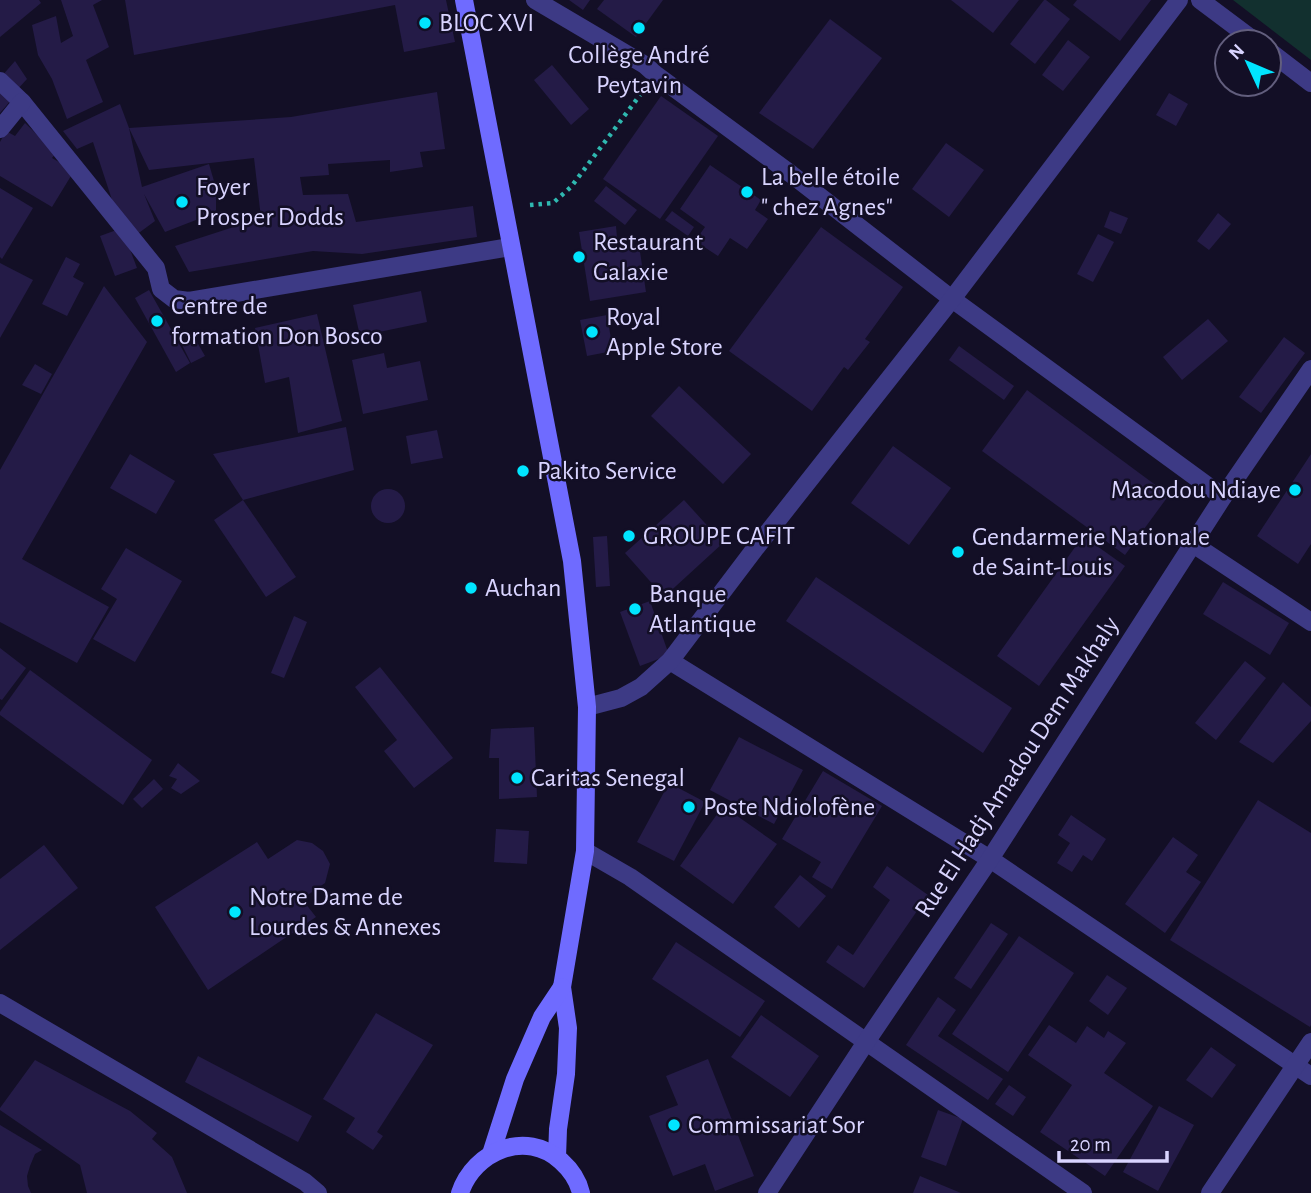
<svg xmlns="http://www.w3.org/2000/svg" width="1311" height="1193" font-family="'Alegreya Sans',sans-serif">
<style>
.green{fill:#12302f}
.building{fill:#241b47}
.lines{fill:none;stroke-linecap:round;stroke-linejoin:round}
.path{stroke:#2fb8b0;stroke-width:4.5;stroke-dasharray:3.5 5;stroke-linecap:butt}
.street{stroke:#3d3a85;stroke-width:18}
.secondary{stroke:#6f6bff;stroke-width:18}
.poi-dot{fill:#00e5ff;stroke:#130f26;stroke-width:2.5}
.labels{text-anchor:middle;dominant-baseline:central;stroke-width:5;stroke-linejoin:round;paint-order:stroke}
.poi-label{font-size:26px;fill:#d9d4ff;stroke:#130f26;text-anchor:start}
.street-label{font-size:26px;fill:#d9d4ff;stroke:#130f26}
</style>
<rect width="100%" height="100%" fill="#130f26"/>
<polygon class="green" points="1233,0 1311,0 1311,60"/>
<g class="building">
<polygon points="0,0 39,0 41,3 0,37"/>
<polygon points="61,0 102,0 93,5 109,47 86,60 103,102 67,119 52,79 38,55 32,25 56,16 61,43 73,36"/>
<polygon points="125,0 446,0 455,42 404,52 395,5 134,55"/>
<polygon points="569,0 590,0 583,10"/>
<polygon points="604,0 663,0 636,37 597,9"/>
<polygon points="951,0 1019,0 993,33"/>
<polygon points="1044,0 1046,0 1070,19 1035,64 1010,44"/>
<polygon points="1077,0 1151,0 1120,41 1073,5"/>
<polygon points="830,19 882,58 813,149 759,113"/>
<polygon points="1068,40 1090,57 1063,91 1042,75"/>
<polygon points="15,61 27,79 16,91 1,77"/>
<polygon points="552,65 589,109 571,125 534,80"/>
<polygon points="0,87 12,99 0,113"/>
<polygon points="437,92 445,149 420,152 423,167 390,172 390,160 328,164 329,175 300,177 303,195 348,194 356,222 473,206 477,237 362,254 313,251 189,272 175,246 261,218 254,158 149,170 129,128 291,117"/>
<polygon points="1169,93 1188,104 1176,126 1156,115"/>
<polygon points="661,96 718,136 660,219 603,179"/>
<polygon points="120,104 129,128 142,187 209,164 216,188 216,210 214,213 165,232 144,194 155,221 136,235 114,206 93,142 77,149 63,131"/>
<polygon points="25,123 56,153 52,158 74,171 52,207 0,176 0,142 6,131 15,136"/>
<polygon points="946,143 984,170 949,217 912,189"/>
<polygon points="710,165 761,200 755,210 768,219 747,249 730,238 718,256 695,241 705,227 680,209"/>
<polygon points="606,186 637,210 625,225 594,201"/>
<polygon points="0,188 33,208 2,259 0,257"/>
<polygon points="672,211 694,227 688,236 665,220"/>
<polygon points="1110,211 1128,218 1121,234 1104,227"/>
<polygon points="1218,213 1231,224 1209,250 1197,241"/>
<polygon points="616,226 618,249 639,245 646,292 590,301 579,232"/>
<polygon points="821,227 903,287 865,339 870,342 848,370 844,367 812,411 729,351"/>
<polygon points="122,228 137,268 115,276 100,236"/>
<polygon points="1098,234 1114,242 1093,282 1077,274"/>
<polygon points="66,257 80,264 73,277 84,283 67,316 42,304"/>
<polygon points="0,263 33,280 0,338"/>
<polygon points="104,286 147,342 22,559 109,607 77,663 0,622 0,470"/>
<polygon points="149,290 190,363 176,372 135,298"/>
<polygon points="421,291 427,322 360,336 353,305"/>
<polygon points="317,314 342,421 298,433 289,377 265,383 255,328"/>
<polygon points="607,315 613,351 587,356 580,320"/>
<polygon points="1208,319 1228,341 1182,380 1163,357"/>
<polygon points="193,335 205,356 191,363 181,343"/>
<polygon points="1284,337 1305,353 1261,413 1239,397"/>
<polygon points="959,346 1014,386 1004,400 949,360"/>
<polygon points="384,353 387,368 420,361 428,400 363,414 352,360"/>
<polygon points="35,364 52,374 41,394 22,385"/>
<polygon points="679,386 751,454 723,484 651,416"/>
<polygon points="1027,390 1169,495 1125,555 982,451"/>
<polygon points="346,427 354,470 243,500 213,454"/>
<polygon points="437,430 443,458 411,464 406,436"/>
<polygon points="893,446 951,488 909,545 851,503"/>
<polygon points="130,454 175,481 156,514 110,488"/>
<polygon points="1311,454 1311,544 1298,564 1257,536"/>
<circle cx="388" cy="506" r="17"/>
<polygon points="243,500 296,577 266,597 214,520"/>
<polygon points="684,500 723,543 664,597 625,553"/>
<polygon points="607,536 610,586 596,587 593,537"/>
<polygon points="1083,536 1125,566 1039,686 997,656"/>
<polygon points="126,548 182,581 135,662 93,639 117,599 101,589"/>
<polygon points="816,577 1012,708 983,753 786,621"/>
<polygon points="1223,582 1289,623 1270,655 1203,614"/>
<polygon points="650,601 669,655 640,666 620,612"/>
<polygon points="294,616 307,622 284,678 271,673"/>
<polygon points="0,648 26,668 2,700 0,699"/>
<polygon points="1245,661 1266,678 1216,740 1195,723"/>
<polygon points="380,667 453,758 414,788 384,751 397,740 355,687"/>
<polygon points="30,670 152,760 123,805 0,715 0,712"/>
<polygon points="1283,682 1311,707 1311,721 1273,763 1239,742"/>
<polygon points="534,727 537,797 499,799 499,758 489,758 491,729"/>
<polygon points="739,737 803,770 774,824 710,790"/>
<polygon points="178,763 200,781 181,794 171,788 177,779 169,776"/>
<polygon points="823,771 882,806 832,889 812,877 821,862 782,839"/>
<polygon points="154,779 163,789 142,808 133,799"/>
<polygon points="669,783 705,802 674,861 637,842"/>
<polygon points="1258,800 1311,833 1311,1025 1310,1027 1170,940"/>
<polygon points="723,806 777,844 733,904 680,866"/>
<polygon points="1071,815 1106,839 1092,861 1083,855 1072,872 1057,863 1070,843 1058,835"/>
<polygon points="496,829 529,831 527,864 494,862"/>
<polygon points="1173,837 1198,855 1186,872 1201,882 1165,933 1125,904"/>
<polygon points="297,840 312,843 323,851 330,864 325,883 302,899 316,917 208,990 155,907 257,842 268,859"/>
<polygon points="44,845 78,888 0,950 0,879"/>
<polygon points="887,866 928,895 864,988 826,962 838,945 853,955 890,900 873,887"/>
<polygon points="800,875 826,896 799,928 774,907"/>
<polygon points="991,923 1008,934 971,989 954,978"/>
<polygon points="1019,936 1074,973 1008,1072 952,1034"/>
<polygon points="676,942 765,1001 740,1037 652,979"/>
<polygon points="1107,975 1127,988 1108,1015 1089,1001"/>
<polygon points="938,997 956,1010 938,1036 1003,1079 988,1100 906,1045"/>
<polygon points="376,1013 433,1045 377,1132 383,1136 373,1150 346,1132 355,1118 323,1099"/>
<polygon points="761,1015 819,1056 790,1097 731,1057"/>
<polygon points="1049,1025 1076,1043 1087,1026 1104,1038 1108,1031 1126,1043 1104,1073 1153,1106 1105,1176 1040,1132 1072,1085 1028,1055"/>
<polygon points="1211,1047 1236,1065 1212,1098 1186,1080"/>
<polygon points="198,1056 312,1116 298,1142 185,1082"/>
<polygon points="708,1059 754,1176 715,1191 705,1164 673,1176 649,1116 678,1105 666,1076"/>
<polygon points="35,1060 130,1111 157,1133 152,1139 172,1157 187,1193 87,1193 80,1165 0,1110 0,1108"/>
<polygon points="1009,1085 1026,1097 1013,1116 995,1104"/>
<polygon points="1159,1106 1194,1125 1158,1191 1123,1172"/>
<polygon points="938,1110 963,1119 946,1166 921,1157"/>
<polygon points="0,1125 42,1150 35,1154 30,1166 27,1176 28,1186 31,1193 0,1193"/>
<polygon points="920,1176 961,1193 913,1193"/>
</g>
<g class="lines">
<polyline class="path" points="530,205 553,203 571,187 640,95"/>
<g class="street">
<polyline points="535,0 645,65 655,74 791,174 952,299 1223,497"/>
<polyline points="1200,0 1256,42"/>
<polyline points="1269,51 1311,83"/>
<polyline points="0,81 22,102 156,268 161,289 174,299 189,301 510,247"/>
<polyline points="0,129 22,102"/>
<polyline points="1193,544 1311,622"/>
<polyline points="670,661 990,859 1311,1076"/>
<polyline points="587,707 621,698 641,687 670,661 754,550 952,299 1179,0"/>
<polyline points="585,851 630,877 1083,1193"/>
<polyline points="0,1003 305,1182 318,1193"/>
<polyline points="767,1193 866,1042 990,859 1223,497 1311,369"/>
<polyline points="1210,1193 1311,1042"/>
</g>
<g class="secondary">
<polyline points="464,0 572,561 587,707 585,851 562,987 568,1028 566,1074 558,1129 557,1157"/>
<polyline points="491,1154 515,1079 542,1017 562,987"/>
<path d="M 460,1193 C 474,1151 526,1129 561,1161 C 571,1170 578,1180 581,1193"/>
</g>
</g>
<g class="poi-dot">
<circle cx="425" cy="23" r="7"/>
<circle cx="639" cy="28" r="7"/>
<circle cx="747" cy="192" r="7"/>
<circle cx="182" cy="202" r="7"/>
<circle cx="579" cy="257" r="7"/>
<circle cx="157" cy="321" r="7"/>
<circle cx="592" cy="332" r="7"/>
<circle cx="523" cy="471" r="7"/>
<circle cx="1295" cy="490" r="7"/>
<circle cx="629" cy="536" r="7"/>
<circle cx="958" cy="552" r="7"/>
<circle cx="471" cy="588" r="7"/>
<circle cx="635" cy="609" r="7"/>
<circle cx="517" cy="778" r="7"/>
<circle cx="689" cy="807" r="7"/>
<circle cx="235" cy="912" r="7"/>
<circle cx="674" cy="1125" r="7"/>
</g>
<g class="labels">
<g class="poi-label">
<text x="439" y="23">BLOC XVI</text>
<text x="639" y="55" text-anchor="middle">Collège André<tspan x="639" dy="30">Peytavin</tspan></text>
<text x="761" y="177">La belle étoile<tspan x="761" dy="30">" chez Agnes"</tspan></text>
<text x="196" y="187">Foyer<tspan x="196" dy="30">Prosper Dodds</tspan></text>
<text x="593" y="242">Restaurant<tspan x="593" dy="30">Galaxie</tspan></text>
<text x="171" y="306">Centre de<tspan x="171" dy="30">formation Don Bosco</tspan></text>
<text x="606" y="317">Royal<tspan x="606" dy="30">Apple Store</tspan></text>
<text x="537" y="471">Pakito Service</text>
<text x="1281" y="490" text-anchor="end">Macodou Ndiaye</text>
<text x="643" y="536">GROUPE CAFIT</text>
<text x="972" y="537">Gendarmerie Nationale<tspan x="972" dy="30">de Saint-Louis</tspan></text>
<text x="485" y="588">Auchan</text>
<text x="649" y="594">Banque<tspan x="649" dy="30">Atlantique</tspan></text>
<text x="531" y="778">Caritas Senegal</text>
<text x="703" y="807">Poste Ndiolofène</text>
<text x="249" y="897">Notre Dame de<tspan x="249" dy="30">Lourdes &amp; Annexes</tspan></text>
<text x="688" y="1125">Commissariat Sor</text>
</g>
<g class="street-label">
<text transform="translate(1017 767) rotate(-57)">Rue El Hadj Amadou Dem Makhaly</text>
</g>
</g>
<g transform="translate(1248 63) rotate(314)"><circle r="33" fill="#130f26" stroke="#625e7d" stroke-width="2"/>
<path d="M0-5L12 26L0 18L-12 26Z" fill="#00e5ff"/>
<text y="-10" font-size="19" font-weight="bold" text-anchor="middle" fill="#d9d4ff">N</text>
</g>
<path d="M1059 1151v10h108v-10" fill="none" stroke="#d9d4ff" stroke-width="3.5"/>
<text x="1070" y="1151" font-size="21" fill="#d9d4ff" stroke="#130f26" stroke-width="5" paint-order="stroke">20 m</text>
</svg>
